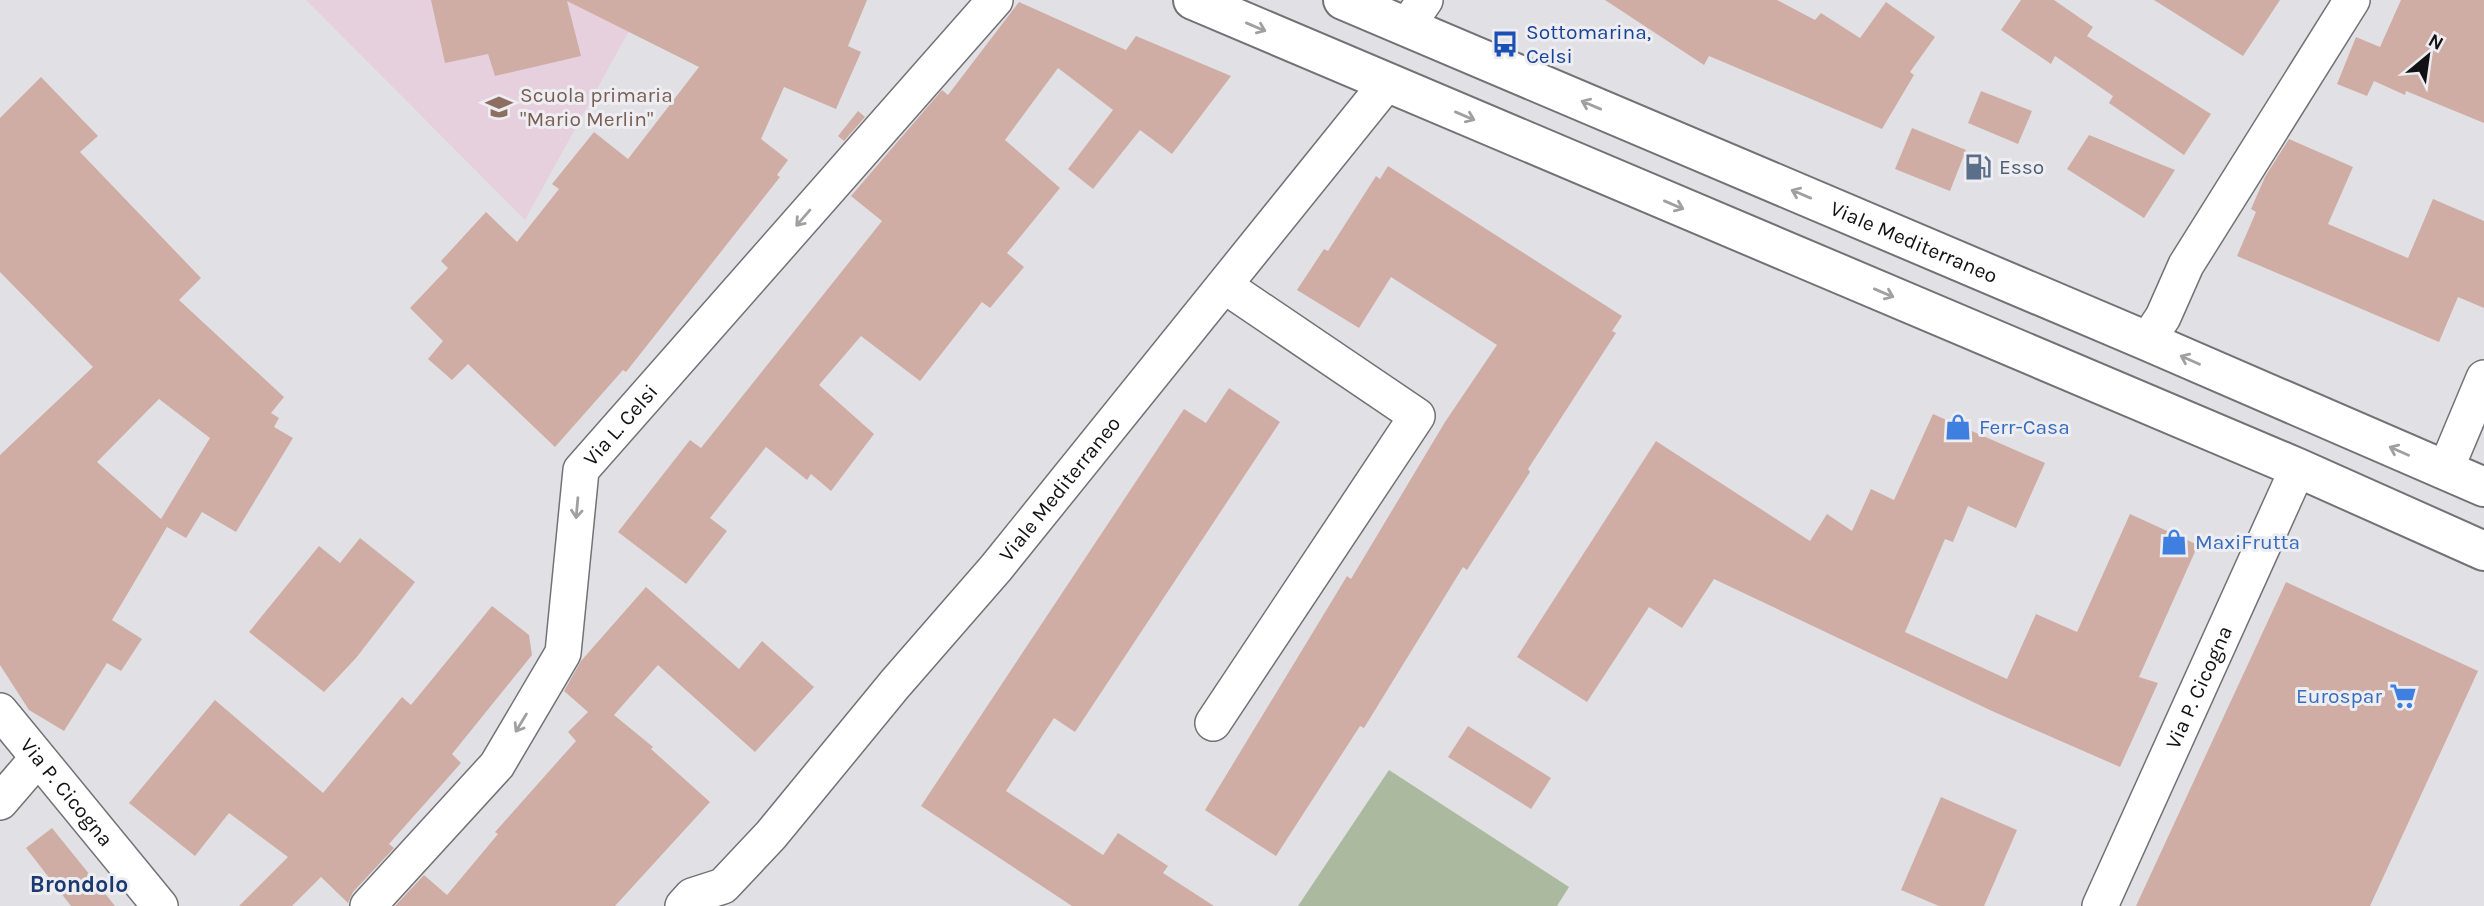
<svg xmlns="http://www.w3.org/2000/svg" width="2484" height="906" font-family="Karla,sans-serif">
<style>
.commercial{fill:#e6d0de}
.green{fill:#abb99e}
.building{fill:#cfada4;fill-rule:evenodd}
.lines{fill:none;stroke-linecap:round;stroke-linejoin:round}
.minor-casing{stroke:#727275;stroke-width:38}
.tertiary-casing{stroke:#727275;stroke-width:42}
.minor{stroke:#fff;stroke-width:35}
.tertiary{stroke:#fff;stroke-width:38}
.oneway{stroke:#a0a0a1}
.labels{text-anchor:middle;dominant-baseline:central;stroke-width:6;stroke-linejoin:round;paint-order:stroke}
.transit-label{font-size:21px;fill:#164399;stroke:#eeeef2;text-anchor:start}
.education-label{font-size:21px;fill:#785e54;stroke:#eeeef2;text-anchor:start}
.service-label{font-size:21px;fill:#4e5e75;stroke:#eeeef2;text-anchor:start}
.street-label{font-size:21px;fill:#121214;stroke:#eeeef2}
.shop-label{font-size:21px;fill:#366cbe;stroke:#eeeef2;text-anchor:start}
.neighbourhood-label{font-size:23px;font-weight:bold;fill:#1a396f;stroke:#eeeef2}
</style>
<rect width="100%" height="100%" fill="#e1e1e5"/>
<polygon class="commercial" points="306,0 646,0 525,220"/>
<polygon class="green" points="1389,770 1569,887 1557,906 1298,906"/>
<g class="building">
<polygon points="431,0 867,0 848,46 861,52 836,109 784,87 761,139 788,160 777,175 780,177 626,372 623,370 555,447 468,364 452,380 428,359 443,341 410,308 448,268 441,261 486,212 517,242 559,189 552,184 594,132 628,159 699,67 567,1 581,56 495,76 488,54 445,63"/>
<polygon points="1605,0 1777,0 1815,20 1821,13 1860,38 1886,2 1935,37 1910,72 1914,75 1882,129 1709,56 1704,65"/>
<polygon points="2021,0 2054,0 2093,27 2087,36 2211,114 2184,155 2109,103 2113,96 2055,56 2051,64 2001,30"/>
<polygon points="2154,0 2280,0 2243,56"/>
<polygon points="2401,0 2484,0 2484,123 2406,91 2405,95 2374,81 2367,96 2337,84 2356,37 2380,47"/>
<polygon points="1019,2 1126,50 1136,36 1231,76 1172,154 1140,130 1093,189 1068,169 1113,110 1058,68 1005,140 1060,188 1007,253 1024,267 990,308 982,302 920,381 861,336 819,385 874,434 831,491 811,474 807,480 766,447 710,518 727,531 686,584 618,532 690,440 701,448 882,221 851,196 942,90 948,95"/>
<path d="M 41,77 L 98,136 L 80,152 L 201,278 L 179,300 L 284,397 L 271,413 L 279,418 L 274,427 L 293,438 L 236,532 L 202,512 L 186,538 L 167,527 L 112,620 L 142,639 L 121,671 L 107,663 L 64,731 L 29,710 L 0,665 L 0,455 L 93,367 L 0,272 L 0,118 ZM 159,399 L 210,438 L 161,519 L 97,462 Z"/>
<polygon points="1981,91 2032,111 2018,144 1968,123"/>
<polygon points="858,111 865,117 844,141 838,136"/>
<polygon points="1912,128 1966,150 1950,191 1895,169"/>
<polygon points="2089,135 2175,170 2144,218 2067,169"/>
<polygon points="2289,139 2353,167 2328,224 2408,258 2433,199 2484,221 2484,308 2458,297 2439,342 2237,256 2256,212 2251,209 2265,177"/>
<polygon points="1388,166 1622,316 1612,331 1616,333 1528,469 1530,472 1467,570 1463,567 1364,728 1360,726 1276,856 1205,810 1347,576 1351,579 1445,422 1497,345 1391,277 1359,328 1297,290 1324,249 1328,251 1376,176 1380,179"/>
<polygon points="1229,388 1280,422 1075,732 1054,718 1006,791 1103,855 1118,833 1168,866 1163,873 1214,906 1072,906 921,806 1184,409 1206,423"/>
<polygon points="1933,414 2045,463 2016,528 1968,506 1953,542 1945,539 1905,632 2007,679 2036,614 2077,632 2130,514 2198,545 2139,677 2158,683 2120,767 1992,711 1714,579 1682,628 1649,607 1587,702 1517,657 1656,441 1810,541 1827,514 1852,531 1871,489 1894,500"/>
<polygon points="360,538 415,582 356,658 324,692 249,632 319,546 340,563"/>
<polygon points="2286,582 2478,671 2370,906 2136,906"/>
<polygon points="646,587 739,669 762,641 814,687 755,752 658,665 614,715 653,747 651,749 710,802 615,906 395,906 424,875 447,895 498,834 495,832 576,741 568,732 588,712 564,691 581,661"/>
<polygon points="492,606 529,635 532,655 452,754 461,763 389,844 394,848 353,892 348,903 321,877 292,906 239,906 288,857 229,813 195,856 129,803 215,700 323,793 402,697 411,705"/>
<polygon points="1468,726 1551,778 1531,809 1448,757"/>
<polygon points="1941,797 2017,830 1984,906 1939,906 1901,890"/>
<polygon points="52,828 115,906 71,906 26,848"/>
</g>
<g class="lines">
<g class="minor-casing">
<g id="minor">
<polyline points="1407,26 1425,0"/>
<polyline points="2147,341 2163,317 2186,265 2352,0"/>
<polyline points="2445,471 2484,378"/>
<path id="s1" d="M 0,711 L 160,906"/>
<polyline points="1213,723 1417,416 1225,286"/>
<polyline points="0,802 37,759"/>
<path id="s2" d="M 368,906 L 497,765 L 563,653 L 581,470 L 995,0"/>
<path id="s3" d="M 683,906 L 692,896 L 723,886 L 771,835 L 895,684 L 996,568 L 1387,83"/>
<path id="s4" d="M 2100,906 L 2298,468"/>
</g>
</g>
<g class="tertiary-casing">
<g id="tertiary">
<polyline points="1193,0 2298,468 2484,551"/>
<path id="s5" d="M 1343,0 L 2147,341 L 2484,487"/>
</g>
</g>
<use href="#minor" class="minor"/>
<use href="#tertiary" class="tertiary"/>
</g>
<defs><path id="oneway-shaft" d="M-6 0H5M1.5-3L5.5 0L1.5 3" fill="none" stroke-width="1.6" stroke-linecap="round" stroke-linejoin="round" transform="scale(1.75)"/></defs>
<g class="oneway">
<use href="#oneway-shaft" transform="translate(1256 27) rotate(23)"/>
<use href="#oneway-shaft" transform="translate(1591 105) rotate(-157)"/>
<use href="#oneway-shaft" transform="translate(1465 116) rotate(23)"/>
<use href="#oneway-shaft" transform="translate(1801 194) rotate(-157)"/>
<use href="#oneway-shaft" transform="translate(1674 205) rotate(23)"/>
<use href="#oneway-shaft" transform="translate(803 218) rotate(131)"/>
<use href="#oneway-shaft" transform="translate(1884 293) rotate(23)"/>
<use href="#oneway-shaft" transform="translate(2190 360) rotate(-156)"/>
<use href="#oneway-shaft" transform="translate(2399 451) rotate(-156)"/>
<use href="#oneway-shaft" transform="translate(577 508) rotate(95)"/>
<use href="#oneway-shaft" transform="translate(521 723) rotate(121)"/>
</g>
<defs>
<g id="bus-bare" transform="scale(2.1)"><path d="M-5-6H5V4H4V6H2V4H-2V6H-4V4H-5ZM-3.5-4V0h7V-4ZM-3.5 1.2v1.5H-2V1.2ZM2 1.2v1.5H3.5V1.2Z" fill="#1a4fb4" stroke="#eeeef2" stroke-width="2.5" paint-order="stroke"/></g>
<g id="school-bare" transform="scale(2.1)"><path d="M0-5L7-2L0 1L-7-2ZM-4 1L0 2.5L4 1V4Q0 6-4 4Z" fill="#8d6e63" stroke="#eeeef2" stroke-width="2.5" paint-order="stroke"/></g>
<g id="fuel-bare" transform="scale(2.1)"><path d="M-5.5-6h7V0h2V4h1.3V-2.5L3-4.5l.8-.8L6-3V5H2.5V1h-1V6h-7ZM-4.2-4.7v3.2H.2V-4.7Z" fill="#5c6f8a" stroke="#eeeef2" stroke-width="2.5" paint-order="stroke"/></g>
<g id="shop-bare" transform="scale(2.1)"><path d="M-5-2.5h2.3a2.7 3.5 0 0 1 5.4 0H5L5.5 6h-11ZM-1.5-2.5h3a1.5 2.3 0 0 0-3 0Z" fill="#3f7fe0" stroke="#eeeef2" stroke-width="2.5" paint-order="stroke"/></g>
<g id="supermarket-bare" transform="scale(2.1)"><path d="M-6-5.5h2.5l.6 2H6L4.5 2H-2.5L-4.4-4H-6ZM-1.5 3.2a1.3 1.3 0 1 0 .1 0ZM3 3.2a1.3 1.3 0 1 0 .1 0Z" fill="#3f7fe0" stroke="#eeeef2" stroke-width="2.5" paint-order="stroke"/></g>
</defs>
<g fill-rule="evenodd">
<use href="#bus-bare" x="1505" y="44"/>
<use href="#school-bare" x="499" y="107"/>
<use href="#fuel-bare" x="1978" y="167"/>
<use href="#shop-bare" x="1958" y="427"/>
<use href="#shop-bare" x="2174" y="542"/>
<use href="#supermarket-bare" x="2403" y="696"/>
</g>
<g class="labels">
<g class="transit-label">
<text x="1526" y="32">Sottomarina,<tspan x="1526" dy="24">Celsi</tspan></text>
</g>
<g class="education-label">
<text x="520" y="95">Scuola primaria<tspan x="520" dy="24">"Mario Merlin"</tspan></text>
</g>
<g class="service-label">
<text x="1999" y="167">Esso</text>
</g>
<g class="street-label">
<text stroke="none"><textPath href="#s5" startOffset="620">Viale Mediterraneo</textPath></text>
<text stroke="none"><textPath href="#s2" startOffset="565">Via L. Celsi</textPath></text>
<text stroke="none"><textPath href="#s3" startOffset="567">Viale Mediterraneo</textPath></text>
<text stroke="none"><textPath href="#s4" startOffset="240">Via P. Cicogna</textPath></text>
<text stroke="none"><textPath href="#s1" startOffset="105">Via P. Cicogna</textPath></text>
</g>
<g class="shop-label">
<text x="1979" y="427">Ferr-Casa</text>
<text x="2195" y="542">MaxiFrutta</text>
<text x="2382" y="696" text-anchor="end">Eurospar</text>
</g>
<g class="neighbourhood-label">
<text x="79" y="884">Brondolo</text>
</g>
</g>
<g transform="translate(2428 56) rotate(29)" stroke="#eeeef2" stroke-width="5" paint-order="stroke">
<path d="M0-5L12 26L0 18L-12 26Z" fill="#121214"/>
<text y="-10" font-size="19" font-weight="bold" text-anchor="middle" fill="#121214">N</text>
</g>
</svg>
